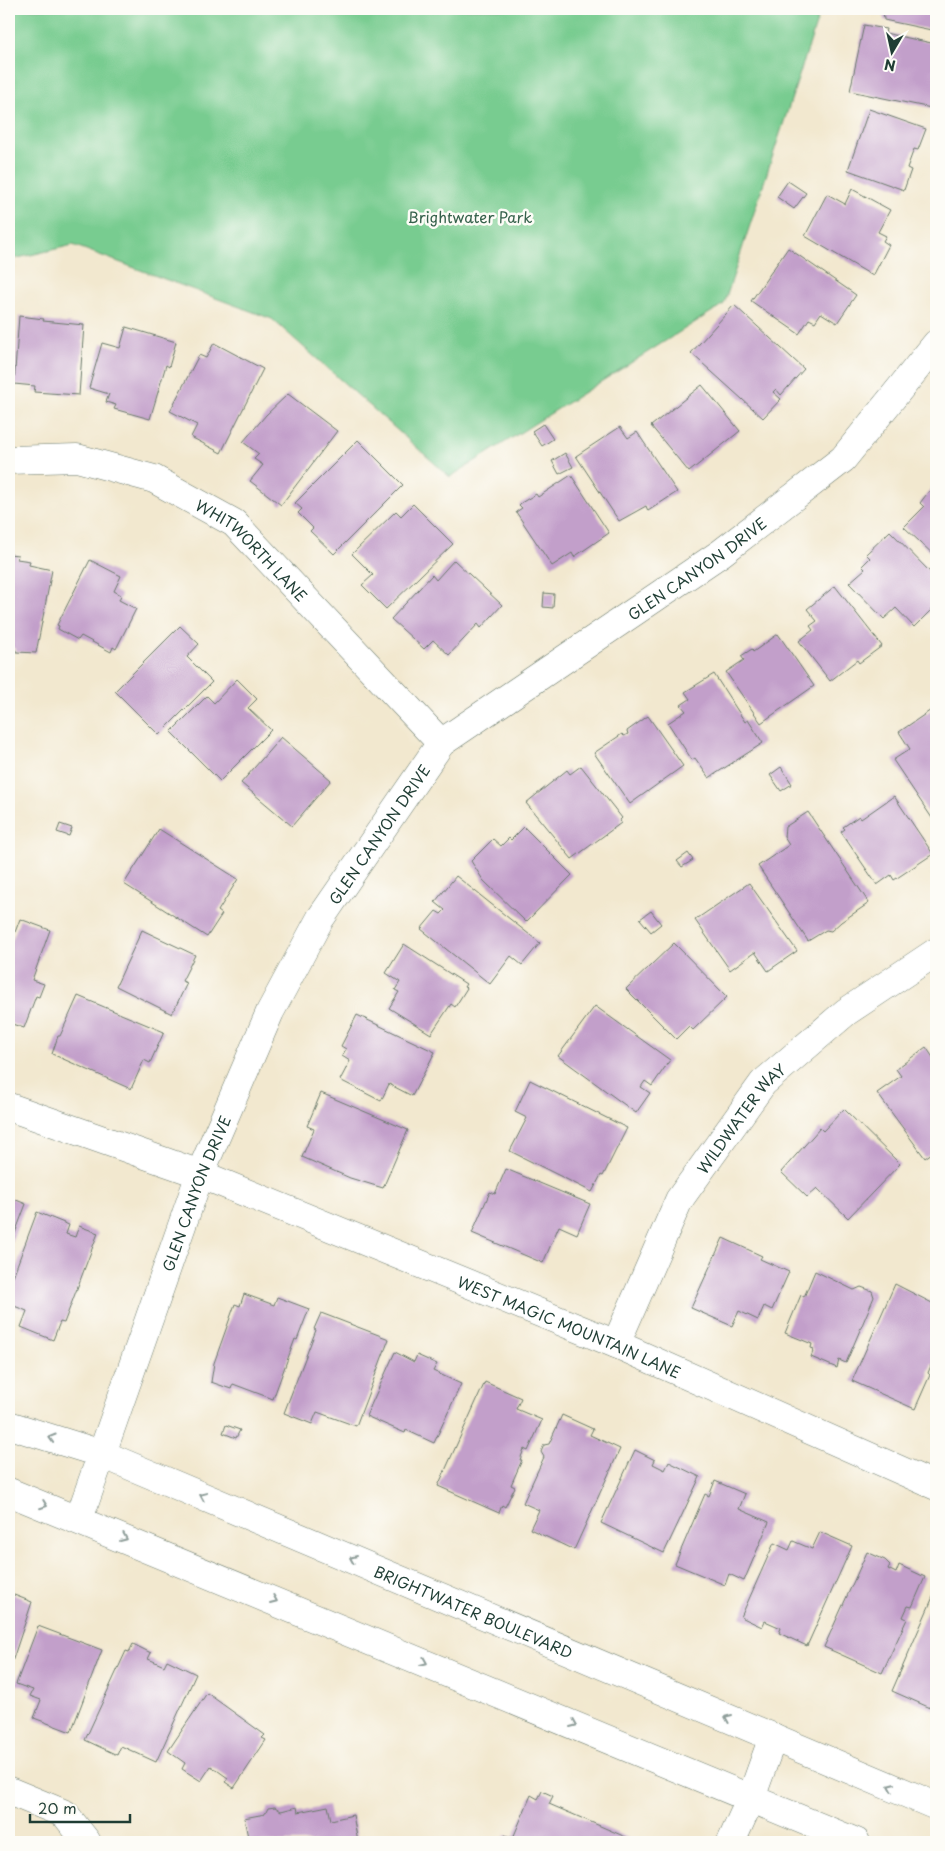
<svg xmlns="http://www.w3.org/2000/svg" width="945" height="1851" font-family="'Playpen Sans',sans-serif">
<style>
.green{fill:#78cc90;stroke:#4c8462}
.building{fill:#c29fca}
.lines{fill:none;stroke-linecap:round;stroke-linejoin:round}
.street-casing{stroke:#69796a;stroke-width:29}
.secondary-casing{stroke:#69796a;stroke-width:29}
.street{stroke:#fff;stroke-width:28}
.secondary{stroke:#fff;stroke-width:28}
.oneway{stroke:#8f9e9a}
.labels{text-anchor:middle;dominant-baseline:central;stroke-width:5;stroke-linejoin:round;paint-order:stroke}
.park-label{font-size:15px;fill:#35614b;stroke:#fdfcf7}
.street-label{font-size:15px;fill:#1f3d34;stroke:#fdfcf7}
</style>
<rect width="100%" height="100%" fill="#fdfcf7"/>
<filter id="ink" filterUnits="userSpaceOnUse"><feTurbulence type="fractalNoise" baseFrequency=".02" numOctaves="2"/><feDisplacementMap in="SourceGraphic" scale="10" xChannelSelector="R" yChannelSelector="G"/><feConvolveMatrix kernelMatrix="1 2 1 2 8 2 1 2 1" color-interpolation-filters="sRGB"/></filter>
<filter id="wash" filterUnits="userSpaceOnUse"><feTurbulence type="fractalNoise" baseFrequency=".0096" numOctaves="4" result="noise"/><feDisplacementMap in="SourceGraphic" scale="20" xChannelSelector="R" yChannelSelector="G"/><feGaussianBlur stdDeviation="1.12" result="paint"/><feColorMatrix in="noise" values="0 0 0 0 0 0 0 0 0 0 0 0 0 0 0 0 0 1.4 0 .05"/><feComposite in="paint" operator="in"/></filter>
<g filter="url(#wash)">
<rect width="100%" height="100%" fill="#f2e8cf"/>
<polygon class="green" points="9,9 821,9 724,304 450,477 272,319 73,245 9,260"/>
<g id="blocks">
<g class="building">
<polygon points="883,9 936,9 936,31 884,20"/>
<polygon points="864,25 886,29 885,33 936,44 936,109 850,91"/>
<polygon points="869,109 926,129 918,150 914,149 907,168 911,170 904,190 848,170"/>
<polygon points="788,181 806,193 794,209 777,197"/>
<polygon points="852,189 890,210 878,232 886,236 883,241 889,245 873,276 805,236 827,194 845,204"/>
<polygon points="788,248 856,295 837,323 821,313 815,322 809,319 799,334 751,301"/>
<polygon points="734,305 804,369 781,395 776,389 773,392 781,399 763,418 691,353"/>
<polygon points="19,316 44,319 43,321 84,325 79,395 34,392 35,386 14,384"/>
<polygon points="126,327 176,342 169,367 166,365 150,419 114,409 116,405 106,402 109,394 89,388 102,343 120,348"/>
<polygon points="214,343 263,369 221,453 191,437 197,425 170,411 199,355 206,358"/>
<polygon points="702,385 740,431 689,472 651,426"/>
<polygon points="288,394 337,431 281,505 250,481 263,465 254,459 259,454 243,442 266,415"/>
<polygon points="543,424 553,439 542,446 532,431"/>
<polygon points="620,427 628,438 637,432 677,492 648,511 646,506 619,521 576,456"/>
<polygon points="358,440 403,485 334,554 310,531 313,528 298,513 302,509 295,503"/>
<polygon points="565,453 573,467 559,474 552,461"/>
<polygon points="571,475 609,533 574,557 572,553 552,566 516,512 522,508 519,505 521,503 536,494 538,497"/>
<polygon points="936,482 936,557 904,527 924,507 920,503"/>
<polygon points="413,504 453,544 386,609 362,585 373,575 352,554 396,511 401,516"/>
<polygon points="890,531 932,574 934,572 936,575 936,605 914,627 896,608 884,619 849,583 865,569 862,566 870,558 866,554"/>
<polygon points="9,554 18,555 17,559 30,561 29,565 52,570 36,653 17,652 14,648 9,647"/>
<polygon points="90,560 121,576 114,591 121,595 119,600 136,609 116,649 113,647 111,652 81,636 78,640 58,629 59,626 57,625"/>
<polygon points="454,560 502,605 481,628 478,624 449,655 433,640 424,649 391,619 432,575 436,580"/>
<polygon points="835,586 882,646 859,663 857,660 830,681 799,641 813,630 810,626 817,621 807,609"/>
<polygon points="544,593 554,594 553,608 543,607"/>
<polygon points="180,626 199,644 187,657 212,682 159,735 115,691"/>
<polygon points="778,634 814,686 761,723 726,672 744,660 741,656 752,649 753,652"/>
<polygon points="714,674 745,722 748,720 763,743 709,778 695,758 692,760 668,723 686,711 681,705 690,699 685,692"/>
<polygon points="237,679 257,699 248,708 271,730 220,781 171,732 207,696 214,703"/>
<polygon points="934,708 936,711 936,824 893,760 910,749 899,732"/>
<polygon points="648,716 683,766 630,804 594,753 622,734 624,736 628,734 627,731"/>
<polygon points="281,737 331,780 292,826 241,783"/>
<polygon points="581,766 622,818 620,820 621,823 572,859 526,803 567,770 570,774"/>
<polygon points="781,767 792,784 781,791 770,775"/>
<polygon points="894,796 933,854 894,880 891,875 877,885 841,832 845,829 843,827 846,825 859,816 861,819"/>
<polygon points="808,812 869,903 841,922 831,931 826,930 808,941 758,866 789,845 784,837 785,827"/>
<polygon points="60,824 72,828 69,836 57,832"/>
<polygon points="524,827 572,875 526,922 483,880 471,861 493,839 501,846 509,838 511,840"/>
<polygon points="159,829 238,879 218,911 222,914 207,937 124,884"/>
<polygon points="688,853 693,860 682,867 677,861"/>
<polygon points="456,876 540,943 522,965 511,956 490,984 421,929 436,911 441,914 445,910 435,902"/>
<polygon points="749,883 797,951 768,971 755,952 730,970 695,920"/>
<polygon points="651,911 661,924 651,932 640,919"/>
<polygon points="20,919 50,930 32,980 44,984 39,997 36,996 24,1028 9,1023 9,948"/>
<polygon points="142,930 195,955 182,981 187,983 172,1014 116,986"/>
<polygon points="674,943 727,997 693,1030 689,1026 676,1039 626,989"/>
<polygon points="404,944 466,984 464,987 467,988 455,1007 451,1004 431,1034 389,1008 399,992 395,990 400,982 386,973"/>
<polygon points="78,996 164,1032 150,1063 144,1060 131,1089 52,1054 58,1036 60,1036"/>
<polygon points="595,1006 670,1060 652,1086 645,1081 641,1087 650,1093 636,1113 558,1056"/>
<polygon points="357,1015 435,1052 412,1096 389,1084 381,1101 340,1080 350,1061 342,1056 346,1049 341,1046"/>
<polygon points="926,1047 936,1062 936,1150 925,1158 877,1093 901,1076 896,1069"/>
<polygon points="530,1080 627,1128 603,1176 601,1175 592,1192 510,1151 527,1118 515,1112"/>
<polygon points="321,1093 408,1130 383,1188 350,1178 302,1157 314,1129 307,1126"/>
<polygon points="844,1109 900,1164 848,1218 817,1188 807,1197 781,1172 820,1128 823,1131"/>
<polygon points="506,1169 590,1204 577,1234 559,1226 543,1263 472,1233 490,1192 495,1194"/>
<polygon points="9,1197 26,1204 9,1249"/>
<polygon points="37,1212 69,1225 66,1234 75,1237 79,1226 98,1233 64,1323 60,1322 53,1340 21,1327 27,1311 9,1304 9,1287"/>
<polygon points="723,1238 762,1256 760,1259 789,1272 772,1310 764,1306 758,1320 739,1311 732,1326 691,1308"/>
<polygon points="815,1271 854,1290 861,1287 872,1291 874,1297 846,1363 839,1360 837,1368 811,1357 814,1349 811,1348 812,1344 785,1333 801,1295 804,1297"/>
<polygon points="895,1284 936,1305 936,1365 932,1363 928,1373 930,1375 915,1409 852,1381"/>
<polygon points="244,1294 274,1305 277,1297 309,1309 297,1340 295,1339 273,1399 233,1384 231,1389 211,1382 214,1363 235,1304 240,1306"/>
<polygon points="321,1313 389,1339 356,1426 317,1412 312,1424 284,1413 316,1330 314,1329"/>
<polygon points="395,1352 414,1362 417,1355 437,1364 433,1371 461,1384 434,1443 406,1430 405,1433 366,1416"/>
<polygon points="485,1382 521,1398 516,1409 542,1420 528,1451 524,1449 520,1460 522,1460 511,1485 515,1487 505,1507 502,1505 499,1513 438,1486"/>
<polygon points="562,1415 593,1429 590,1435 620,1449 574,1550 530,1529 539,1510 523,1503 544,1457 541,1452 544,1445 549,1444"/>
<polygon points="226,1425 240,1430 236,1438 223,1433"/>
<polygon points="635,1450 655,1460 653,1464 665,1470 669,1462 700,1477 664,1553 601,1523"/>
<polygon points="715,1481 745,1494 739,1509 769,1522 744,1581 729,1574 725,1585 675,1564 705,1494 709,1496"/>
<polygon points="820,1532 852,1546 807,1646 779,1633 781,1628 765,1621 762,1627 741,1617 774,1543 789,1550 793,1541 812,1549"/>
<polygon points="867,1552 885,1560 890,1565 888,1569 896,1573 899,1565 925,1577 912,1607 908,1606 903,1617 907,1619 882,1673 824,1647"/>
<polygon points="936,1590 936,1706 935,1710 892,1691"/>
<polygon points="9,1593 32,1602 9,1671"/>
<polygon points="38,1626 102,1650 71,1732 34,1718 41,1700 30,1696 33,1690 16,1684"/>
<polygon points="133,1644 151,1653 148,1659 153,1661 164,1666 167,1660 196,1674 156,1762 121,1746 117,1755 85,1740 126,1651 129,1652"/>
<polygon points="207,1693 265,1735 262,1738 266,1740 234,1788 225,1782 228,1778 211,1766 201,1781 182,1769 185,1763 168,1751"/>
<polygon points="542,1791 553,1796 549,1804 628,1838 627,1842 502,1842 505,1835 513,1838 531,1795 538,1799"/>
<polygon points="328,1806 331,1820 353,1815 358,1842 249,1842 244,1818 265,1814 268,1808 275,1807 281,1811 297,1807 298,1812"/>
</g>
</g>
</g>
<g filter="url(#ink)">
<use href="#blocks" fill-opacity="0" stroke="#69796a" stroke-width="1"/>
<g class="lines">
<g class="street-casing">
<g id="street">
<path id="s1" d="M 9,460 L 77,458 L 154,479 L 234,523 L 441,743"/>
<path id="s2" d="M 9,1107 L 200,1174 L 616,1344 L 936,1486"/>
<path id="s3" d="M 616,1344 L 679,1200 L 763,1083 L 846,1012 L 936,952"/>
<path id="s4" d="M 79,1519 L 200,1174 L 270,1012 L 320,919 L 441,743 L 721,553 L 843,459 L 936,344"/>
<polyline points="9,1791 65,1814 87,1842"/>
<polyline points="731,1842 751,1798 773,1737"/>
</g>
</g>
<g class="secondary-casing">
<g id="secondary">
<path id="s5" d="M 9,1425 L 102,1454 L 936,1806"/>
<polyline points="9,1492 856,1842"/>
</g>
</g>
<use href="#street" class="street"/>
<use href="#secondary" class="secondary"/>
</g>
<defs><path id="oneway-chevron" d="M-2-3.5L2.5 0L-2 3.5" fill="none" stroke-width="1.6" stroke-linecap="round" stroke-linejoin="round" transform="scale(1.25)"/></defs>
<g class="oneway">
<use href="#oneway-chevron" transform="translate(52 1438) rotate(-163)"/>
<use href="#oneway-chevron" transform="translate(203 1496) rotate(-157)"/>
<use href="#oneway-chevron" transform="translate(44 1505) rotate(21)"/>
<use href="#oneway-chevron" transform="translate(124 1538) rotate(23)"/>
<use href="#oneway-chevron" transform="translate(353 1559) rotate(-157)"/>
<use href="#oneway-chevron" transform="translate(274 1600) rotate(23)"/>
<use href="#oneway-chevron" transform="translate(424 1662) rotate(23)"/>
<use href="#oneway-chevron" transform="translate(728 1718) rotate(-157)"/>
<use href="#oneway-chevron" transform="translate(574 1724) rotate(23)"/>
<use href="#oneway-chevron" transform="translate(891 1787) rotate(-157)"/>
</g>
</g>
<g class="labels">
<g class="park-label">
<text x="470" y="216">Brightwater Park</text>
</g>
<g class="street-label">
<text stroke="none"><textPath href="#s1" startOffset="270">WHITWORTH LANE</textPath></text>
<text stroke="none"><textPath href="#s4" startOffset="1171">GLEN CANYON DRIVE</textPath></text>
<text stroke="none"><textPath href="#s4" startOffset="751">GLEN CANYON DRIVE</textPath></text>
<text stroke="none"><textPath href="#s3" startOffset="260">WILDWATER WAY</textPath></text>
<text stroke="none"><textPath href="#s4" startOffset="346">GLEN CANYON DRIVE</textPath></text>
<text stroke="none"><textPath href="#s2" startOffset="602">WEST MAGIC MOUNTAIN LANE</textPath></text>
<text stroke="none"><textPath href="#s5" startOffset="501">BRIGHTWATER BOULEVARD</textPath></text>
</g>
</g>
<rect width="945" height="1851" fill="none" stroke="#fdfcf7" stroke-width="30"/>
<g transform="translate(892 52) rotate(189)" stroke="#fdfcf7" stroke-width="4" paint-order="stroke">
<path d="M0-4L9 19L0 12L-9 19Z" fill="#1f3d34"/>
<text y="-8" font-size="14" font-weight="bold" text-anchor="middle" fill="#1f3d34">N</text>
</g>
<path d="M30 1814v8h100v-8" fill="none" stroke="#1f3d34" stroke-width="2.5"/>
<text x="38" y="1814" font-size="15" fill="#1f3d34" stroke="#fdfcf7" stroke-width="4" paint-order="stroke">20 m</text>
</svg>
